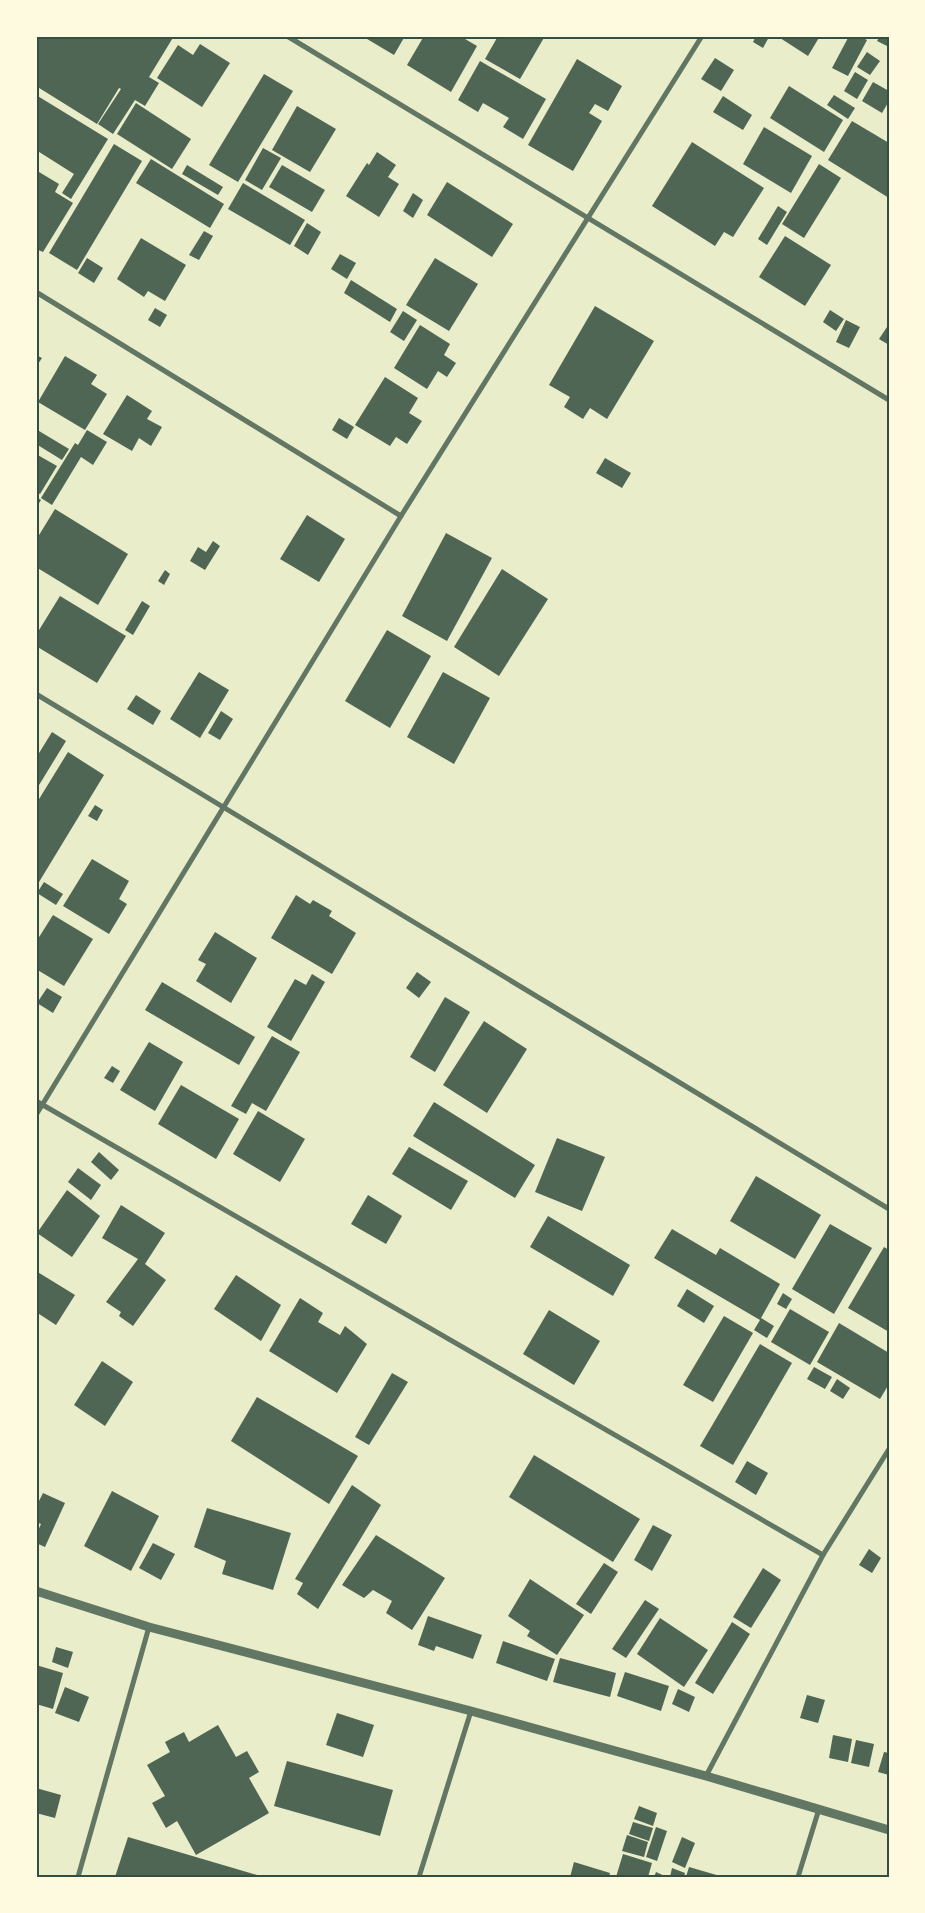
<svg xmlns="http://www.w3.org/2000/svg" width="925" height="1913" font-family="'IBM Plex Sans',sans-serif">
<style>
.building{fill:#4f6655}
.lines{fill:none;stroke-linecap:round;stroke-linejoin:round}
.minor{stroke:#617663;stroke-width:5}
.tertiary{stroke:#617663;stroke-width:9}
.neatline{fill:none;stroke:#344e41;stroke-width:2}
</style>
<rect width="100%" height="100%" fill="#e9edc9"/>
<g class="building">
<polygon points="36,36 174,36 149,77 159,83 145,106 135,100 113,134 98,124 121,89 119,88 97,124 36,86"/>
<polygon points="362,36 405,36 394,55"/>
<polygon points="424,36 460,36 477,46 451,92 407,65"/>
<polygon points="498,36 545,36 520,79 485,59"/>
<polygon points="756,36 769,37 763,48 753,42"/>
<polygon points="777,36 820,36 808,56"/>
<polygon points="849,36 859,36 867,40 848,76 832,68"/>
<polygon points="880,36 889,36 889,47 877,41"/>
<polygon points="200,44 230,63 202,107 157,78 178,45 193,55"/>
<polygon points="867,52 880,61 870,75 857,67"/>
<polygon points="715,58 734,70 721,91 701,79"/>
<polygon points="577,59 622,86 608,111 595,104 589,113 602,121 573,171 528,145"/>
<polygon points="480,61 546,99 523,139 503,127 509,118 483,103 478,112 458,100"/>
<polygon points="855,72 868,80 857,99 844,91"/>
<polygon points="264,74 293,91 238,182 209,165"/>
<polygon points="873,82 889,91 889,101 882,113 862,101"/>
<polygon points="789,86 843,120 824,152 770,118"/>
<polygon points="36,95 108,139 71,199 62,193 74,174 36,150"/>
<polygon points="834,95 855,108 848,119 827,105"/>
<polygon points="723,96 752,115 743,130 713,112"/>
<polygon points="136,103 191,139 172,169 117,134"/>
<polygon points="297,106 336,129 310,172 272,150"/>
<polygon points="852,121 889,143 889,198 828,160"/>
<polygon points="764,127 812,156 791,193 743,164"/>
<polygon points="692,142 764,188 733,237 724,232 715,246 652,206"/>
<polygon points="114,144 142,161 77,270 49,253"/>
<polygon points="263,148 281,158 262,190 245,180"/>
<polygon points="377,152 396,165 388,177 399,184 379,217 346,196 367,163 369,165"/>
<polygon points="151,159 224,204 210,228 136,183"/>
<polygon points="819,164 841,178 804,238 782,224"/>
<polygon points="187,165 223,187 218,195 182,174"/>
<polygon points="282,165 325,190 312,212 269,187"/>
<polygon points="39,172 59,184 55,192 73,203 43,252 36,249 36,176"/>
<polygon points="447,182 513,224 492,257 427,215"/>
<polygon points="243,183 305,220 290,245 228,209"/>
<polygon points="413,193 423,200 413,218 403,211"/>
<polygon points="778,206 787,212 767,245 758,239"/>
<polygon points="307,223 321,232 308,255 294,246"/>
<polygon points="204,231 213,236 199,260 189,255"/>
<polygon points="785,236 831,265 805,306 759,277"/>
<polygon points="141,238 186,265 165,301 148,291 144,297 117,279"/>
<polygon points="340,254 356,263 347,279 331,269"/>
<polygon points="87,258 103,268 94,283 78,273"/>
<polygon points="435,258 478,284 449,331 406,305"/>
<polygon points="351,280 397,309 390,322 344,293"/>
<polygon points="595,306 654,341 607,419 590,408 583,419 564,407 570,397 549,385"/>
<polygon points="155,308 167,315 160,327 148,320"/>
<polygon points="830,310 844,319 836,331 823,322"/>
<polygon points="403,311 417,320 404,341 390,332"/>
<polygon points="846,320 860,327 849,348 836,342"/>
<polygon points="889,324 889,345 879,339"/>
<polygon points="420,325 450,344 444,355 456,363 447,377 438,371 427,389 394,368"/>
<polygon points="36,355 42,358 36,367"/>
<polygon points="65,356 97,375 91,384 107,394 85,430 38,402"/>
<polygon points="385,377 418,398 409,413 422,421 407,444 396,437 390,446 355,425"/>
<polygon points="127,395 152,411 147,419 162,427 151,446 139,438 132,451 103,434"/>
<polygon points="339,418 354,427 347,439 332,430"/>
<polygon points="87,430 107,442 93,465 81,457 52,505 41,498 75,443 78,445"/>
<polygon points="39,431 69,449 62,460 36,444 36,436"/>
<polygon points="36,454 57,466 40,494 36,492"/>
<polygon points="605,458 631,473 622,488 596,473"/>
<polygon points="36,497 41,500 36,508"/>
<polygon points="55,509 128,554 98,605 36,567 36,540"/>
<polygon points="307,515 345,539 319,582 280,559"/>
<polygon points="446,533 492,558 447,641 402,616"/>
<polygon points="213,541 220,546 205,570 190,561 198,547 206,552"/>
<polygon points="502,569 548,599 499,676 454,647"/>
<polygon points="165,570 170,574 164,585 158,581"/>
<polygon points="60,596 126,636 97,683 36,646 36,635"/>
<polygon points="142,601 150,606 133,635 125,630"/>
<polygon points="387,630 431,656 390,728 345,701"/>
<polygon points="199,672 229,690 200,738 170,719"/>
<polygon points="443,672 490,698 454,764 407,737"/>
<polygon points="136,695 161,711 153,725 127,709"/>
<polygon points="221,711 233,719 220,740 208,733"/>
<polygon points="52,732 66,741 36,790 36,758"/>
<polygon points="68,752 104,775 36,887 36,804"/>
<polygon points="95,805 103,810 97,821 88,816"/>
<polygon points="92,859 129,881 119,899 127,904 109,934 63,906"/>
<polygon points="44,882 63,894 56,905 37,893"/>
<polygon points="296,895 310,904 313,900 332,911 329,916 356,933 332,974 271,938"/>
<polygon points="53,915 93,939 64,986 36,969 36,942"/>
<polygon points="215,932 257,958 231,1003 196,981 206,964 198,960"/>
<polygon points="417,972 431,982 419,998 406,988"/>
<polygon points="312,974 325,982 291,1041 267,1027 295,979 306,985"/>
<polygon points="162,982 255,1037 239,1065 145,1010"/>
<polygon points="47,988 62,997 53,1013 37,1003"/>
<polygon points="445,997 470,1012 435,1072 410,1057"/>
<polygon points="484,1021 527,1049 487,1113 443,1085"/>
<polygon points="272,1036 300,1052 266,1111 252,1103 246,1114 231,1106"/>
<polygon points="149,1042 183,1062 155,1111 120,1090"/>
<polygon points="112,1066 120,1071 113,1083 104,1078"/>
<polygon points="181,1085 239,1119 216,1159 158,1124"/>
<polygon points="434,1102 535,1165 515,1198 413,1136"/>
<polygon points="258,1111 305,1139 280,1182 233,1154"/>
<polygon points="557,1138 605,1157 582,1211 535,1192"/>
<polygon points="409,1147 468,1181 451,1210 392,1174"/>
<polygon points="99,1152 119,1170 111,1180 91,1162"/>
<polygon points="78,1168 101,1185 91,1200 68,1182"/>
<polygon points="756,1176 821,1215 795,1259 730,1221"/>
<polygon points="67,1190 100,1216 72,1257 37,1233"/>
<polygon points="368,1195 402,1216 386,1244 351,1224"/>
<polygon points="121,1205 165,1233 145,1264 166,1280 133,1326 119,1316 121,1312 106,1302 138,1259 102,1238"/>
<polygon points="548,1216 630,1265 613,1296 530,1247"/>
<polygon points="830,1224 872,1248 834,1314 792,1289"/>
<polygon points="672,1229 716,1255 720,1248 780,1284 761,1318 774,1326 767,1338 754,1330 760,1320 654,1258"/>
<polygon points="884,1247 889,1250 889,1332 848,1308"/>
<polygon points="36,1271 75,1295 56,1325 36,1312"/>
<polygon points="236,1275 281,1305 261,1341 214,1309"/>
<polygon points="687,1289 714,1306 704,1323 677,1306"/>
<polygon points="783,1293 792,1299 786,1309 777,1304"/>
<polygon points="300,1298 323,1313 318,1322 340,1335 345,1326 367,1344 337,1393 269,1351"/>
<polygon points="790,1309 829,1332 810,1365 771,1342"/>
<polygon points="549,1310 600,1341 574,1385 523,1354"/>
<polygon points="724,1316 753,1333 713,1402 683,1385"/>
<polygon points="839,1323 889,1353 889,1384 880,1399 817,1362"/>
<polygon points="760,1344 792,1363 733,1465 700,1446"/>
<polygon points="102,1361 133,1382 105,1426 74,1405"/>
<polygon points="814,1367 832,1377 825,1389 807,1379"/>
<polygon points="392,1373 408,1382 369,1445 355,1437"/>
<polygon points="837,1379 850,1388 843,1399 830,1391"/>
<polygon points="257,1397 358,1456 329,1504 231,1441"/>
<polygon points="534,1455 640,1519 613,1562 509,1497"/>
<polygon points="747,1461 768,1473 756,1495 735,1482"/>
<polygon points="352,1485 381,1505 318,1609 297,1594 303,1583 295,1579"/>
<polygon points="112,1491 159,1516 131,1571 84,1546"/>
<polygon points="43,1493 65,1503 45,1547 36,1543 36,1535 41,1524 36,1522 36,1507"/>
<polygon points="207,1508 291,1533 273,1590 222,1574 226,1561 194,1547"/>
<polygon points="653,1525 672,1535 652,1571 634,1560"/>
<polygon points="376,1535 445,1578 412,1630 386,1613 392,1601 373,1590 364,1598 342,1585"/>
<polygon points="153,1543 175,1554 161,1580 139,1568"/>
<polygon points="869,1549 881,1558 872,1573 859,1565"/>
<polygon points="604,1563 618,1572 591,1614 576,1604"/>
<polygon points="763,1568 781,1580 751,1628 733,1617"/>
<polygon points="530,1579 584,1615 557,1655 527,1636 530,1631 508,1616"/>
<polygon points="645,1600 659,1609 626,1658 612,1649"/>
<polygon points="428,1616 482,1635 473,1659 436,1646 434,1651 418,1645"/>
<polygon points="660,1618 708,1650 684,1687 637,1654"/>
<polygon points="732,1622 750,1634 713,1694 695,1683"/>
<polygon points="503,1641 555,1659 547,1681 496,1663"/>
<polygon points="56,1647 73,1652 68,1668 52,1662"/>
<polygon points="560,1658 616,1673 610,1697 553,1682"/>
<polygon points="36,1665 63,1673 53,1709 36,1704"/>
<polygon points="625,1672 669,1686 661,1711 617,1696"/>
<polygon points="65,1687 89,1697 79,1722 55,1713"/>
<polygon points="678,1689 695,1697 689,1712 672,1704"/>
<polygon points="807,1695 825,1700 818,1723 800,1718"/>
<polygon points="337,1713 374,1725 363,1757 326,1745"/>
<polygon points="218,1725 236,1757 247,1751 259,1772 249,1778 269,1813 196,1855 177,1821 166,1828 152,1803 165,1796 147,1765 170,1752 165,1742 184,1732 189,1742"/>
<polygon points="833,1735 852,1739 848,1762 829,1758"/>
<polygon points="856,1740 874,1744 869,1767 851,1763"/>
<polygon points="884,1752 889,1753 889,1775 878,1772"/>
<polygon points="287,1761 393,1790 380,1836 274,1806"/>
<polygon points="36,1788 61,1795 55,1818 36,1813"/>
<polygon points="639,1806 657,1813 653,1826 634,1819"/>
<polygon points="633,1822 653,1828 649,1841 629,1834"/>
<polygon points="656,1827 667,1831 657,1861 646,1857"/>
<polygon points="627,1835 648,1842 644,1857 622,1851"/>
<polygon points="128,1837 257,1875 256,1877 115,1877"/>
<polygon points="682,1837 695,1843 685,1868 672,1862"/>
<polygon points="623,1854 652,1863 648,1877 616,1877"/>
<polygon points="574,1862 610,1873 609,1877 570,1877"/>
<polygon points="689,1867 720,1876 720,1877 686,1877"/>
<polygon points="672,1868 685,1873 684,1877 670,1877"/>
<polygon points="656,1872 667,1877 654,1877"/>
</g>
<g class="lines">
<g class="minor">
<polyline points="287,36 889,400"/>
<polyline points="36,292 401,516"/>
<polyline points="36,694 889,1209"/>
<polyline points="36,1101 823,1555"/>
<polyline points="36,1115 401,516 702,36"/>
<polyline points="706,1776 823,1555 889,1449"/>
<polyline points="78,1877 149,1627"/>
<polyline points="419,1877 471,1711"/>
<polyline points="798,1877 819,1809"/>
</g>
<polyline class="tertiary" points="36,1591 149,1627 471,1711 706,1776 889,1830"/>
</g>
<rect width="925" height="1913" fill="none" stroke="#fefae0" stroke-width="75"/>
<rect x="38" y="38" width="850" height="1838" class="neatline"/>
</svg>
